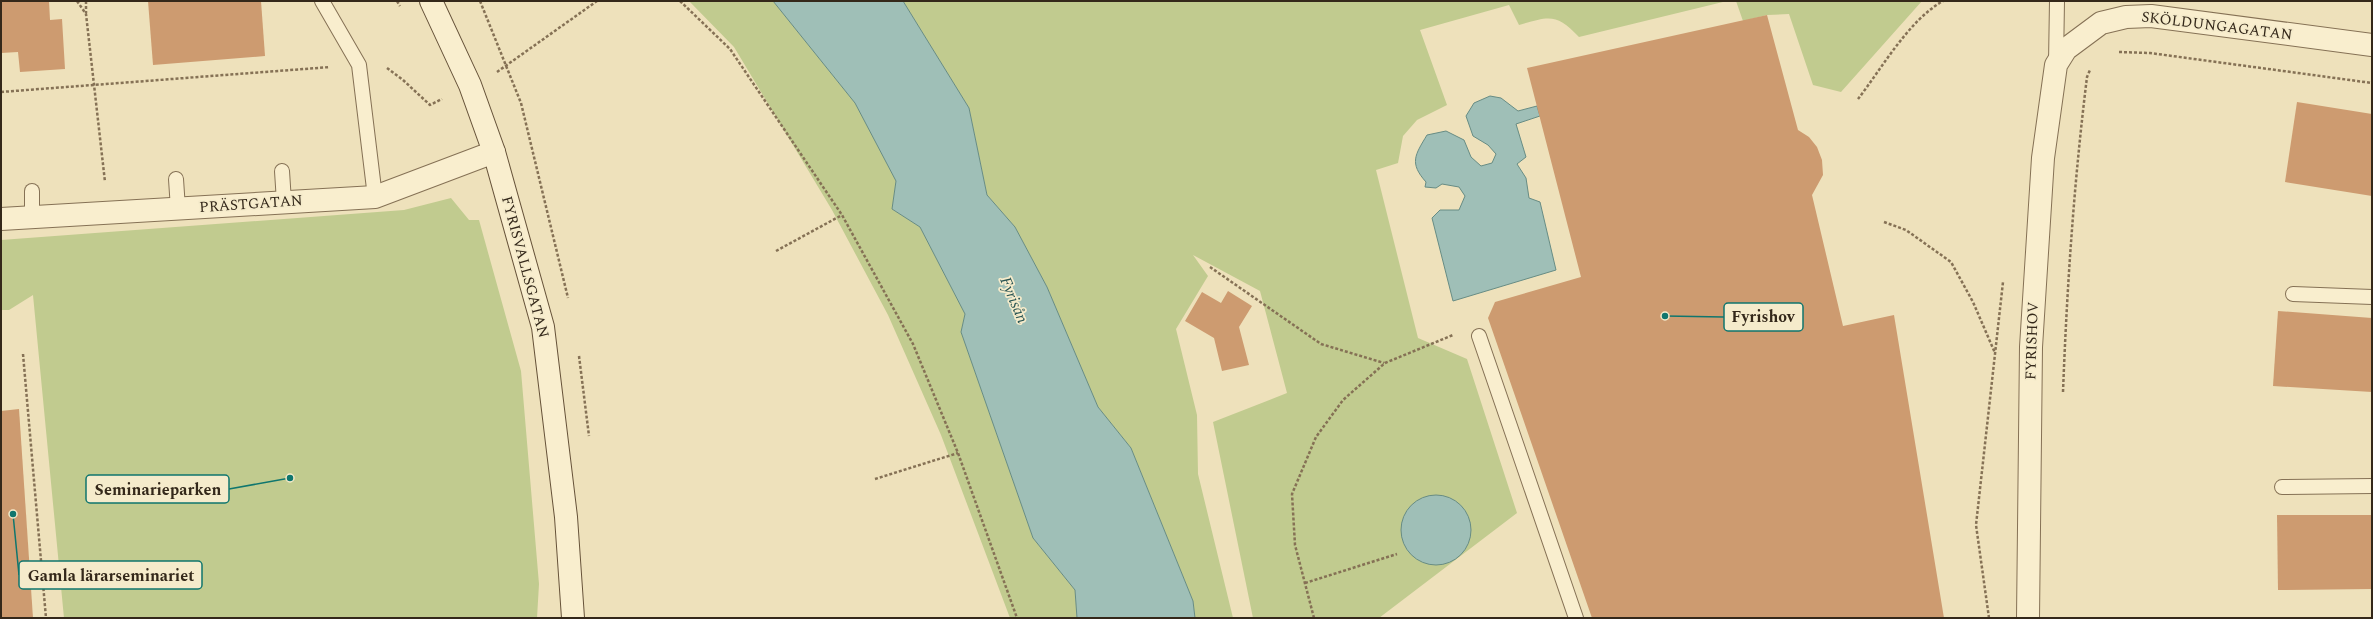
<svg xmlns="http://www.w3.org/2000/svg" width="2373" height="619" font-family="Spectral,serif">
<style>
.green{fill:#c1cb8f}
.water{fill:#9fbfb7;stroke:#678c84}
.building{fill:#cd9b70}
.lines{fill:none;stroke-linecap:round;stroke-linejoin:round}
.lane-casing{stroke:#857155;stroke-width:16}
.street-casing{stroke:#857155;stroke-width:24}
.secondary-casing{stroke:#665239;stroke-width:24}
.path{stroke:#857155;stroke-width:2.5;stroke-dasharray:3 2;stroke-linecap:butt}
.lane{stroke:#f9eece;stroke-width:14}
.street{stroke:#f9eece;stroke-width:22}
.secondary{stroke:#f9eece;stroke-width:22}
.labels{text-anchor:middle;dominant-baseline:central;stroke-width:3.5;stroke-linejoin:round;paint-order:stroke}
.street-label{font-size:15px;fill:#34281a;stroke:#f5ebcb}
.water-label{font-size:16px;font-style:italic;fill:#295453;stroke:#f5ebcb}
.leader{fill:none;stroke:#0f766e;stroke-width:1.5}
.callout-dot{fill:#0f766e;stroke:#f5ebcb;stroke-width:1.5}
.callout{fill:#f5ebcb;stroke:#0f766e;stroke-width:1.5}
.callout-label{font-size:16px;text-anchor:middle;font-weight:bold;fill:#34281a}
</style>
<rect width="100%" height="100%" fill="#eee1bb"/>
<g class="green">
<polygon points="689,1 773,1 855,103 896,181 892,209 920,227 965,314 961,332 1033,538 1075,590 1077,618 1010,618 941,435 888,315 832,210 734,47"/>
<path d="M 903,1 L 1727,1 L 1579,37 C 1557,13 1549,16 1519,25 L 1509,5 L 1420,30 L 1447,105 L 1417,120 L 1403,136 L 1398,163 L 1376,170 L 1418,338 L 1467,359 L 1517,513 L 1379,618 L 1253,618 L 1213,422 L 1287,393 L 1260,291 L 1193,255 L 1208,276 L 1176,329 L 1197,415 L 1198,474 L 1233,618 L 1195,618 L 1193,601 L 1131,448 L 1098,407 L 1047,287 L 1015,227 L 987,195 L 969,108 Z"/>
<polygon points="1736,1 1922,1 1841,92 1813,85 1789,14 1767,15 1743,21"/>
<polygon points="451,198 469,220 479,220 521,371 539,584 537,618 64,618 33,295 9,310 1,310 1,240 404,210"/>
</g>
<g class="water">
<polygon points="773,1 903,1 969,108 987,195 1015,227 1047,287 1098,407 1131,448 1193,601 1195,618 1077,618 1075,590 1033,538 961,332 965,314 920,227 892,209 896,181 855,103"/>
<path d="M 1490,96 L 1501,98 L 1518,111 L 1537,106 L 1540,116 L 1516,124 L 1526,157 L 1517,164 L 1526,178 L 1529,198 L 1540,202 L 1556,270 L 1453,301 L 1432,218 L 1440,210 L 1459,210 L 1465,196 L 1459,187 L 1442,184 L 1436,188 L 1425,187 L 1426,182 C 1409,163 1415,155 1427,135 L 1446,131 L 1464,140 L 1471,157 L 1481,166 L 1492,163 L 1496,154 L 1488,145 L 1473,136 L 1466,116 L 1474,103 Z"/>
<circle cx="1436" cy="530" r="35"/>
</g>
<g class="building">
<polygon points="1,1 49,1 50,20 62,19 65,69 20,72 18,52 1,53"/>
<polygon points="148,1 261,1 265,56 153,65"/>
<polygon points="1767,15 1798,130 1809,137 1817,147 1822,160 1823,175 1812,195 1843,326 1894,315 1944,618 1592,618 1488,318 1495,302 1581,277 1527,68"/>
<polygon points="2297,102 2372,114 2372,196 2285,182"/>
<polygon points="1228,291 1252,306 1239,327 1249,365 1222,371 1214,338 1185,321 1202,292 1221,303"/>
<polygon points="2278,311 2372,318 2372,392 2273,386"/>
<polygon points="19,409 33,618 1,618 1,411"/>
<polygon points="2277,515 2372,515 2372,589 2278,590"/>
</g>
<g class="lines">
<g class="lane-casing">
<g id="lane">
<polyline points="322,1 359,65 375,197"/>
<polyline points="2056,63 2057,1"/>
<polyline points="282,171 284,202"/>
<polyline points="176,179 178,209"/>
<polyline points="32,217 32,191"/>
<polyline points="2293,294 2372,297"/>
<polyline points="1479,336 1576,618"/>
<polyline points="2282,487 2372,486"/>
</g>
</g>
<g class="street-casing">
<g id="street">
<polyline points="1,219 375,197 494,152"/>
<polyline points="2028,618 2031,347 2043,158 2056,65 2066,49 2101,23 2126,17 2151,16 2372,45"/>
</g>
</g>
<g class="secondary-casing">
<polyline id="secondary" points="431,1 470,85 494,152 543,327 566,517 573,618"/>
</g>
<g class="path">
<polyline points="77,1 86,14 105,182"/>
<polyline points="86,1 86,13"/>
<polyline points="397,1 400,6"/>
<polyline points="480,1 521,103 568,298"/>
<polyline points="680,1 730,49 842,215 913,344 958,453 1017,618"/>
<polyline points="2119,52 2150,53 2372,83"/>
<polyline points="387,68 403,80 430,105 442,99"/>
<polyline points="497,72 597,1"/>
<polyline points="1,92 330,67"/>
<path d="M 1858,99 C 1882,68 1909,20 1943,1"/>
<polyline points="1884,222 1906,230 1951,262 1973,302 1995,353"/>
<polyline points="776,251 842,215"/>
<polyline points="1210,267 1321,344 1384,363"/>
<polyline points="23,354 46,618"/>
<polyline points="579,356 589,436"/>
<path d="M 2063,392 C 2067,286 2074,182 2087,77 L 2090,70"/>
<polyline points="875,479 958,453"/>
<polyline points="1305,583 1397,554"/>
<polyline points="1314,618 1295,545 1292,494 1316,437 1343,400 1385,363 1453,335"/>
<polyline points="1989,618 1976,525 2003,282"/>
</g>
<use href="#lane" class="lane"/>
<use href="#street" class="street"/>
<use href="#secondary" class="secondary"/>
</g>
<g class="labels">
<g class="street-label">
<text transform="translate(2217 26) rotate(7)">SKÖLDUNGAGATAN</text>
<text transform="translate(251 204) rotate(-4)">PRÄSTGATAN</text>
<text transform="translate(525 267) rotate(75)">FYRISVALLSGATAN</text>
<text transform="translate(2032 341) rotate(-88)">FYRISHOV</text>
</g>
<g class="water-label">
<text transform="translate(1014 300) rotate(67)">Fyrisån</text>
</g>
</g>
<path class="leader" d="M1665 316L1724 317M290 478L229 489M13 514L19 575"/>
<g class="callout-dot">
<circle cx="1665" cy="316" r="4"/>
<circle cx="290" cy="478" r="4"/>
<circle cx="13" cy="514" r="4"/>
</g>
<g class="callout">
<rect x="1724" y="303" width="79" height="28" rx="4"/>
<rect x="86" y="475" width="143" height="28" rx="4"/>
<rect x="19" y="561" width="183" height="28" rx="4"/>
</g>
<g class="callout-label">
<text x="1763" y="322">Fyrishov</text>
<text x="158" y="495">Seminarieparken</text>
<text x="111" y="581">Gamla lärarseminariet</text>
</g>
<rect width="2373" height="619" fill="none" stroke="#34281a" stroke-width="4"/>
</svg>
